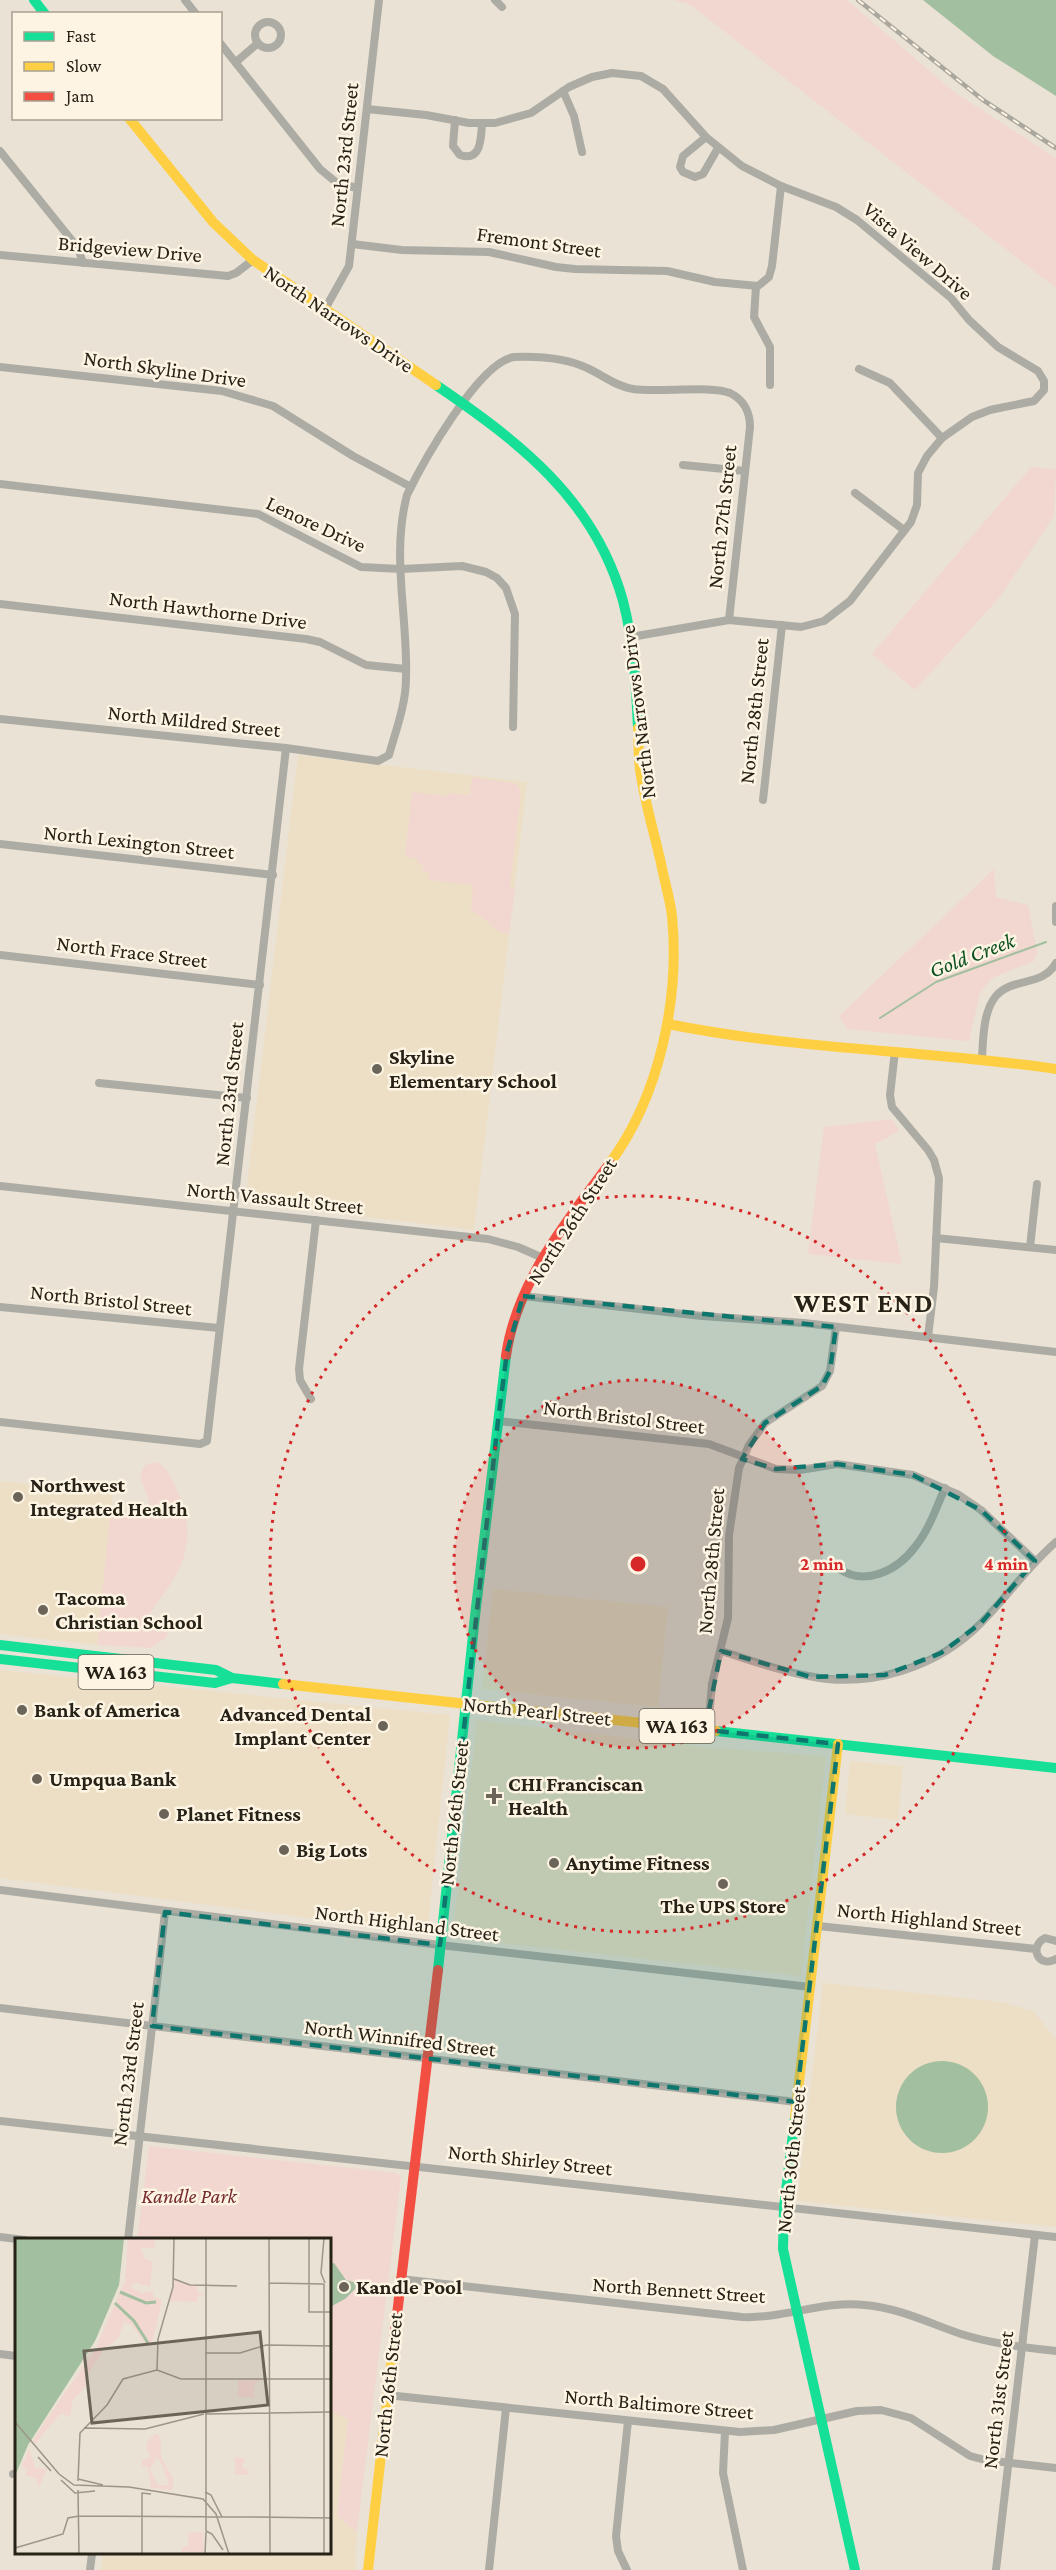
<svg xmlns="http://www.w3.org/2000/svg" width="1056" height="2570" font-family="'Crimson Pro',serif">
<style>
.built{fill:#eddfc5}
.green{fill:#f2d7d0}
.water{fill:#a2bf9f}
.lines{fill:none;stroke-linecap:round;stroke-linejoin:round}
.stream{stroke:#a2bf9f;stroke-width:2}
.street{stroke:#adaca4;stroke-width:8}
.fast{stroke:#16e098;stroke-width:10}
.slow{stroke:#ffcf43;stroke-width:10}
.jam{stroke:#f24e42;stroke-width:10}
.rail-casing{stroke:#aaa79e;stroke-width:4.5}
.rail{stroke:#fdf4e3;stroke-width:2;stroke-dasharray:7;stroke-linecap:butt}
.marked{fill:#0f766e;fill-opacity:0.2;stroke:#0f766e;stroke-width:4.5;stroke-dasharray:12 8;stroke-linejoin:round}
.ring{fill:none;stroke:#d62828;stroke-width:3;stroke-dasharray:3 6}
.poi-dot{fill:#6b6559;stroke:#fdf4e3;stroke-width:2}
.labels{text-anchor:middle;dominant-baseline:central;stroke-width:5;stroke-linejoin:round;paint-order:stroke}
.shield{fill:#fdf4e3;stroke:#676154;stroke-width:1.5}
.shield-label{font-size:20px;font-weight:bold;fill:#272217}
.street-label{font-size:21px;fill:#272217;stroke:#fdf4e3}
.poi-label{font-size:21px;font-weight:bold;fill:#272217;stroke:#fdf4e3;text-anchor:start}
.park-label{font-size:21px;font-style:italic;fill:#772c2f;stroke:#fdf4e3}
.water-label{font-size:22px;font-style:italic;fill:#0a511e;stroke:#fdf4e3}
.district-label{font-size:27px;font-weight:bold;letter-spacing:1.5px;fill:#272217;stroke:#fdf4e3}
.inset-river{fill:none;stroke:#a2bf9f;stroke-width:3}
.inset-road{fill:none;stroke:#9c9588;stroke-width:1.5}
.view{fill:#6b6559;fill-opacity:0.15;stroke:#6b6559;stroke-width:3}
.inset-edge{fill:none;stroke:#272217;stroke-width:3}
.centre{fill:#d62828;stroke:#fdf4e3;stroke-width:3}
.ring-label{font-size:18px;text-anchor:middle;font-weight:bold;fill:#d62828;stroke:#fdf4e3;stroke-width:5;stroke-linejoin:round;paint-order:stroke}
</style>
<rect width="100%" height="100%" fill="#eae2d4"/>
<g class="built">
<polygon points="298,755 527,782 474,1230 245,1202"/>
<polygon points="0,1481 113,1493 97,1645 0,1634"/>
<polygon points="493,1589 668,1607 658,1707 482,1689"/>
<polygon points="0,1670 450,1715 427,1933 0,1878"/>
<polygon points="477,1720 705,1747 826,1756 801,1976 452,1938"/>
<polygon points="850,1761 903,1766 898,1820 845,1814"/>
<polygon points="823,1983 1001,2002 1033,2011 1056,2039 1056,2227 797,2201"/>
<polygon points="330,2411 348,2419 337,2516 357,2532 355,2570 101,2570 103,2554 330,2554"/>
</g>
<g class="green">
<polygon points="674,0 847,0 954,92 1056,158 1056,288 689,4"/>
<polygon points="1031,467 1056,469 1054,516 999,598 915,690 872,654"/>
<path d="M 472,777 L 517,784 L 521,792 L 510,887 L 515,890 L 509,934 C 487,930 490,918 471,911 L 473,885 L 429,880 L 429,873 L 423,871 L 423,865 L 418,864 L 416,858 L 405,857 L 412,792 L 448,796 L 449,793 L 470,795 Z"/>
<polygon points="994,869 996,897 1028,905 1037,952 1034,961 992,978 980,993 969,1041 847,1029 839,1016"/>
<polygon points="892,1119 899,1131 875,1144 902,1264 808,1254 824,1127"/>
<path d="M 158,1462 C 169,1469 172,1480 178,1492 C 200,1544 181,1572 150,1613 L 151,1620 L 167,1629 L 167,1637 L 151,1648 L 97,1645 L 110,1517 L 146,1511 L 149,1502 L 140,1476 L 145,1465 Z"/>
<polygon points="149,2146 397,2173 401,2177 357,2532 337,2516 348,2419 330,2411 330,2240 137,2240"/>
</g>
<g class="water">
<polygon points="923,0 1056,0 1056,96 993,56"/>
<circle cx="942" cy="2107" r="46"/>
<polygon points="334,2263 346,2280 360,2284 345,2299 330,2307 330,2264"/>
</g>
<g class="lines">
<polyline class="stream" points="880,1018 936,982 1046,942"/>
<g class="street">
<polyline points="185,0 196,14"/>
<polyline points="495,0 502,7"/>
<circle cx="268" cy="35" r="13"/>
<polyline points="220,43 320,169 337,183 357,188"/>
<polyline points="236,62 258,43"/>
<polyline points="563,91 574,116 582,152"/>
<polyline points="367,109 426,115 469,123 495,123 531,113 569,87 592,77 612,73 641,76 663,89 706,137 742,166 781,186 836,207 857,220 951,298 969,320 998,347 1038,371 1044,381 1044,390 1034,401 990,410 972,417 942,438 927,456 918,473 917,505 911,522 850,601 824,621 801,627 729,620 631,637"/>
<path d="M 455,120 L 453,146 L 460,155 C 481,162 481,139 482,124"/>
<polyline points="706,137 683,156 680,167 683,172 695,177 703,174 718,148"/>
<polyline points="0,151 78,248 83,263"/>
<polyline points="352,244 402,250 489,252 556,267 575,269 667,271 715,282 758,286 769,277 772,266 781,186"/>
<polyline points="0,255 228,276 236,273 253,260"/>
<polyline points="756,286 754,317 770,347 770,385"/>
<polyline points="325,309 349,266 379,0"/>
<polyline points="0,367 222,391 273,406 353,456 411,487"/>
<polyline points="859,369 890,383 942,438"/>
<polyline points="683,465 745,471"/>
<polyline points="0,484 258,514 361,567 401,569 462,566 486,572 497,578 506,588 515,614 513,727"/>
<polyline points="855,493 904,530"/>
<polyline points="0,604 306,639 320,642 366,665 406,669"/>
<path d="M 0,719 L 286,748 L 378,761 L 389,755 C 396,730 406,704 406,678 C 408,617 391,555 407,495 C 423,462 479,362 514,357 C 537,356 566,358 587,368 C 603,375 615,386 633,389 C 658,393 711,385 730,393 C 744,400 750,412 750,427 L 729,620"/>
<polyline points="763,800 782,625"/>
<polyline points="0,844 273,875"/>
<polyline points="1056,906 1056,922"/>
<polyline points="0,955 260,985"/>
<polyline points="895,1051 890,1095 892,1107 928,1150 934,1160 939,1178 934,1287 928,1337"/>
<path d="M 982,1059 C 983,1040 983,1011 996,996 C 1012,977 1043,987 1056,963"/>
<polyline points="99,1083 247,1098"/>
<polyline points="0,1186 488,1239 518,1247 543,1258"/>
<polyline points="936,1238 1056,1250"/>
<polyline points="1030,1247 1037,1184"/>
<polyline points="523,1296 702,1316 804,1323 1056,1352"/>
<polyline points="0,1307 219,1328"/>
<polyline points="311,1399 300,1380 299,1369 316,1220"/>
<polyline points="498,1421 709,1444 776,1469 800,1470 837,1464 913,1475 959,1495 981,1510 1035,1561"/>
<polyline points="0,1422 200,1444 207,1441 286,748"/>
<path d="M 838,1568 C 864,1587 897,1571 915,1547 C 929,1530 936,1508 945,1488"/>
<path d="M 721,1651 C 750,1660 779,1671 809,1676 C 870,1689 938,1667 981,1623 C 1007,1597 1028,1566 1056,1542"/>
<polyline points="708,1730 712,1684 728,1618 729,1535 739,1468 749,1445 765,1423 822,1386 830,1371 836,1327"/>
<polyline points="0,1890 440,1945 810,1987"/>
<polyline points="818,1926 1036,1949"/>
<path d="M 1056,1941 L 1045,1938 C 1028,1947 1039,1969 1056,1959"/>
<polyline points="0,2008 796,2102"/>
<polyline points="0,2121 1056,2237"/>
<polyline points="0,2237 25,2240"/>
<polyline points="128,2240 165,1912"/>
<path d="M 400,2279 L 742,2317 C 784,2319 823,2300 865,2305 C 899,2308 929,2323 961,2334 C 993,2344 1023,2347 1056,2351"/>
<polyline points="0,2354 16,2356"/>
<polyline points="387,2395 740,2432 774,2430 857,2411 881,2410 911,2418 970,2456 985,2460 1056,2468"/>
<polyline points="725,2431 723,2473 743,2570"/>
<polyline points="13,2474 16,2474"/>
<polyline points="90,2570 92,2554"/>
<polyline points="489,2570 506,2408"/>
<polyline points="627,2570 618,2551 616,2536 628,2421"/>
<polyline points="996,2570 1035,2235"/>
</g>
<g class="fast">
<polyline points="34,0 45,14"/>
<path d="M 436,385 C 518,441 595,499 623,601 C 634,643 636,685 638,728"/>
<polyline points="0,1645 216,1670 232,1678"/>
<polyline points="0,1659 215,1683 232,1678 283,1684"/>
<polyline points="716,1731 1056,1768"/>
<polyline points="438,1970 475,1616 506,1356"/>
<polyline points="795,2117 784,2207 783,2249 855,2570"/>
</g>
<g class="slow">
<polyline points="129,118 213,222 253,260 436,385"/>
<path d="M 668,1024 C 796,1050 927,1050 1056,1069"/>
<path d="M 610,1163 C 660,1095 680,998 672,916 C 670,898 664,880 661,863 C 654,832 644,800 640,769 C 638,756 639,742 638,728"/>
<polyline points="283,1684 716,1731"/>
<polyline points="795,2117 838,1744"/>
<polyline points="368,2570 394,2340"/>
</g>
<g class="jam">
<path d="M 506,1356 C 516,1283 567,1220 610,1163"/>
<polyline points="394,2340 438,1970"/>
</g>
<g class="rail-casing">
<polyline id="rail" points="858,0 983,100 1056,148"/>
</g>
<use href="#rail" class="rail"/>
</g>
<path class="marked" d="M 523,1296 L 836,1327 L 830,1371 L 822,1386 L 765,1423 L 742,1459 L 776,1469 L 837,1464 L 913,1475 L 981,1510 L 1035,1561 L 981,1623 L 941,1653 L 885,1675 L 811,1677 L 721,1651 L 709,1710 L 708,1730 L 838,1744 L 796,2102 L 152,2026 L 165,1912 L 440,1945 L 498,1421 L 507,1352 Z"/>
<circle cx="638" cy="1564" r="184" fill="#d62828" fill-opacity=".12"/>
<g class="ring">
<circle cx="638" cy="1564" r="184"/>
<circle cx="638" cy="1564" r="368"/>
</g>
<g class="poi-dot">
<circle cx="377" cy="1069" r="6"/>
<circle cx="18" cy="1497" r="6"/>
<circle cx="43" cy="1610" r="6"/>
<circle cx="22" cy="1710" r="6"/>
<circle cx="383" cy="1726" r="6"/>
<circle cx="37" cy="1779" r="6"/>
<path d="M491 1787h6v6h6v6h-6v6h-6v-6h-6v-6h6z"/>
<circle cx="164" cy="1814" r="6"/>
<circle cx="284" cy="1850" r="6"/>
<circle cx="554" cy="1863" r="6"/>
<circle cx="723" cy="1884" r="6"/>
<circle cx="344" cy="2287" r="6"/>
</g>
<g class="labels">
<g class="shield">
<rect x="78.5" y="1655" width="75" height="34" rx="4.5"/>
<rect x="639.5" y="1709" width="75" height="34" rx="4.5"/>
</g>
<g class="shield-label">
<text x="116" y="1672">WA 163</text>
<text x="677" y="1726">WA 163</text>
</g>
<g class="street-label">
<text transform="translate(344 155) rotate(-84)">North 23rd Street</text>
<text transform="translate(539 242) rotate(8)">Fremont Street</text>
<text transform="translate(130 249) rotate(5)">Bridgeview Drive</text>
<text transform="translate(918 251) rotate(41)">Vista View Drive</text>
<text transform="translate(339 319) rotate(34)">North Narrows Drive</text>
<text transform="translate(165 369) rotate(8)">North Skyline Drive</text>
<text transform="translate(722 517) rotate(-84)">North 27th Street</text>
<text transform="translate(316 524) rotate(25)">Lenore Drive</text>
<text transform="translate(208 610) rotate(7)">North Hawthorne Drive</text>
<text transform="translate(754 711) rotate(-84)">North 28th Street</text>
<text transform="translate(638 712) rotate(-97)">North Narrows Drive</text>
<text transform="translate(194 721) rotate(6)">North Mildred Street</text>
<text transform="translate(139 842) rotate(6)">North Lexington Street</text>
<text transform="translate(132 952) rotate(7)">North Frace Street</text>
<text transform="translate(229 1094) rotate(-84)">North 23rd Street</text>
<text transform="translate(275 1198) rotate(6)">North Vassault Street</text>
<text transform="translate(572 1221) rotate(-57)">North 26th Street</text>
<text transform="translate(111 1300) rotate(6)">North Bristol Street</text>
<text transform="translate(624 1417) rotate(7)">North Bristol Street</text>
<text transform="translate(711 1561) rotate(-85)">North 28th Street</text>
<text transform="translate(537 1711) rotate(6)">North Pearl Street</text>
<text transform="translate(454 1813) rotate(-84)">North 26th Street</text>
<text transform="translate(929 1919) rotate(6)">North Highland Street</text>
<text transform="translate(407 1923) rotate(7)">North Highland Street</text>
<text transform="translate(400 2038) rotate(7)">North Winnifred Street</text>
<text transform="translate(128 2074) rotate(-83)">North 23rd Street</text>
<text transform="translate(530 2160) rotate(6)">North Shirley Street</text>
<text transform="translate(791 2160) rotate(-84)">North 30th Street</text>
<text transform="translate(679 2290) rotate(4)">North Bennett Street</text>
<text transform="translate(388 2385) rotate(-84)">North 26th Street</text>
<text transform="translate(998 2400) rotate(-83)">North 31st Street</text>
<text transform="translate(659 2404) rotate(5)">North Baltimore Street</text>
</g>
<g class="poi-label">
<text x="389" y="1057">Skyline<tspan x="389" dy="24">Elementary School</tspan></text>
<text x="30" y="1485">Northwest<tspan x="30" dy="24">Integrated Health</tspan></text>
<text x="55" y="1598">Tacoma<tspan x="55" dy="24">Christian School</tspan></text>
<text x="34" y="1710">Bank of America</text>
<text x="371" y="1714" text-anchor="end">Advanced Dental<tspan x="371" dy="24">Implant Center</tspan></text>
<text x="49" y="1779">Umpqua Bank</text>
<text x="508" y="1784">CHI Franciscan<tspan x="508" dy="24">Health</tspan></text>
<text x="176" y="1814">Planet Fitness</text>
<text x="296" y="1850">Big Lots</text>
<text x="566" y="1863">Anytime Fitness</text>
<text x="723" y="1906" text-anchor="middle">The UPS Store</text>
<text x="356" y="2287">Kandle Pool</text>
</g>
<g class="park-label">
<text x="189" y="2196">Kandle Park</text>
</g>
<g class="water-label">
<text transform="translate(972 955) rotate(-21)">Gold Creek</text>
</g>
<g class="district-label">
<text x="864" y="1303">WEST END</text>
</g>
</g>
<g transform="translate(15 2238)">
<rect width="316" height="316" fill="#eae2d4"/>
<path d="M 113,0 L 140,0 L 140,10 L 126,10 L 130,21 L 138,23 L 135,49 L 120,45 L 115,49 L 127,55 L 138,53 L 138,58 L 147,63 L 137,105 L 130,105 L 116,86 L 109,85 L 102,102 L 89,111 L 72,138 L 71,148 L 58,162 L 55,178 L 45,176 L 20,206 L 18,203 L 23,194 L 80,112 L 110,43 ZM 160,42 L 183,48 L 183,55 L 189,57 L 183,58 L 182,64 L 155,63 ZM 223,142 L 247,142 L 240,144 L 239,160 L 223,159 ZM 140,195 L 146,200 L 146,219 L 158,241 L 158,252 L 136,250 L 133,229 L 127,228 L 127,222 L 135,220 L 131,206 ZM 142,219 L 147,227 L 154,247 L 143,247 L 135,232 ZM 14,211 L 20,230 L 32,231 L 24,249 L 20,240 L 10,237 L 13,233 L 7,228 ZM 220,219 L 230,220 L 227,229 L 234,232 L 233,237 L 220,237 ZM 188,294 L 189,316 L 167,316 L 167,309 L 173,308 L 173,295 Z" fill="#f2d7d0" fill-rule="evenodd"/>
<path d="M 0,0 L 109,0 L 104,47 L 80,103 L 13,207 L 0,238 Z" fill="#a2bf9f"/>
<path class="inset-river" d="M 105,54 L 131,65 L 141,64M 100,65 L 119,83 L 133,105"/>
<path class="inset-road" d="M 159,0 L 158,49 L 143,101 L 142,132 L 166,141 L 317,141M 254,0 L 255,316M 294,0 L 294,74 L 317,74M 309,0 L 306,35 L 310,45M 159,41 L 175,47 L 222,48M 254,45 L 309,46M 309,46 L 309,316M 190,115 L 225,115 L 251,107 L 317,108M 190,176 L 317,174M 0,184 L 44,236 L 59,247 L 114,249 L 188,261 L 201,276 L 214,316M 69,190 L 130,191 L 189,176M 23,219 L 36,233M 63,241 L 88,247M 46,242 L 60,255 L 80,253M 63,243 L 65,195 L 92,167 L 108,141 L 142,132M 63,252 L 64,316M 190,254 L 196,257 L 207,279M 64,278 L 234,279M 127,278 L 127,255 L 136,256M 127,278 L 127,316M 231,279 L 317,280M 191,293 L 191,0M 191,293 L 197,296 L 208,312M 0,310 L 48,296 L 53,280 L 64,278M 190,316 L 191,294"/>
<path class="view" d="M 245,94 L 253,167 L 77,185 L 69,113 Z"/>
<rect width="316" height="316" class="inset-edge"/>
</g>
<circle cx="638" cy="1564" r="9" class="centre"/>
<g class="ring-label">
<text x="822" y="1570">2 min</text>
<text x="1006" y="1570">4 min</text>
</g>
<rect x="12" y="12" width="210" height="108" fill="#fdf4e3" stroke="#a7a091" stroke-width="1.5"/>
<rect x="24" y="32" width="30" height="9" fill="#16e098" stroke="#a7a091" stroke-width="1.5"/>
<text x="66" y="42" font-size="18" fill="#272217">Fast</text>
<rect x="24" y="62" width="30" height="9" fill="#ffcf43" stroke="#a7a091" stroke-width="1.5"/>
<text x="66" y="72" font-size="18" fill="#272217">Slow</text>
<rect x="24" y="92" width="30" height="9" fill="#f24e42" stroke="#a7a091" stroke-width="1.5"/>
<text x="66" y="102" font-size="18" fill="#272217">Jam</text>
</svg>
